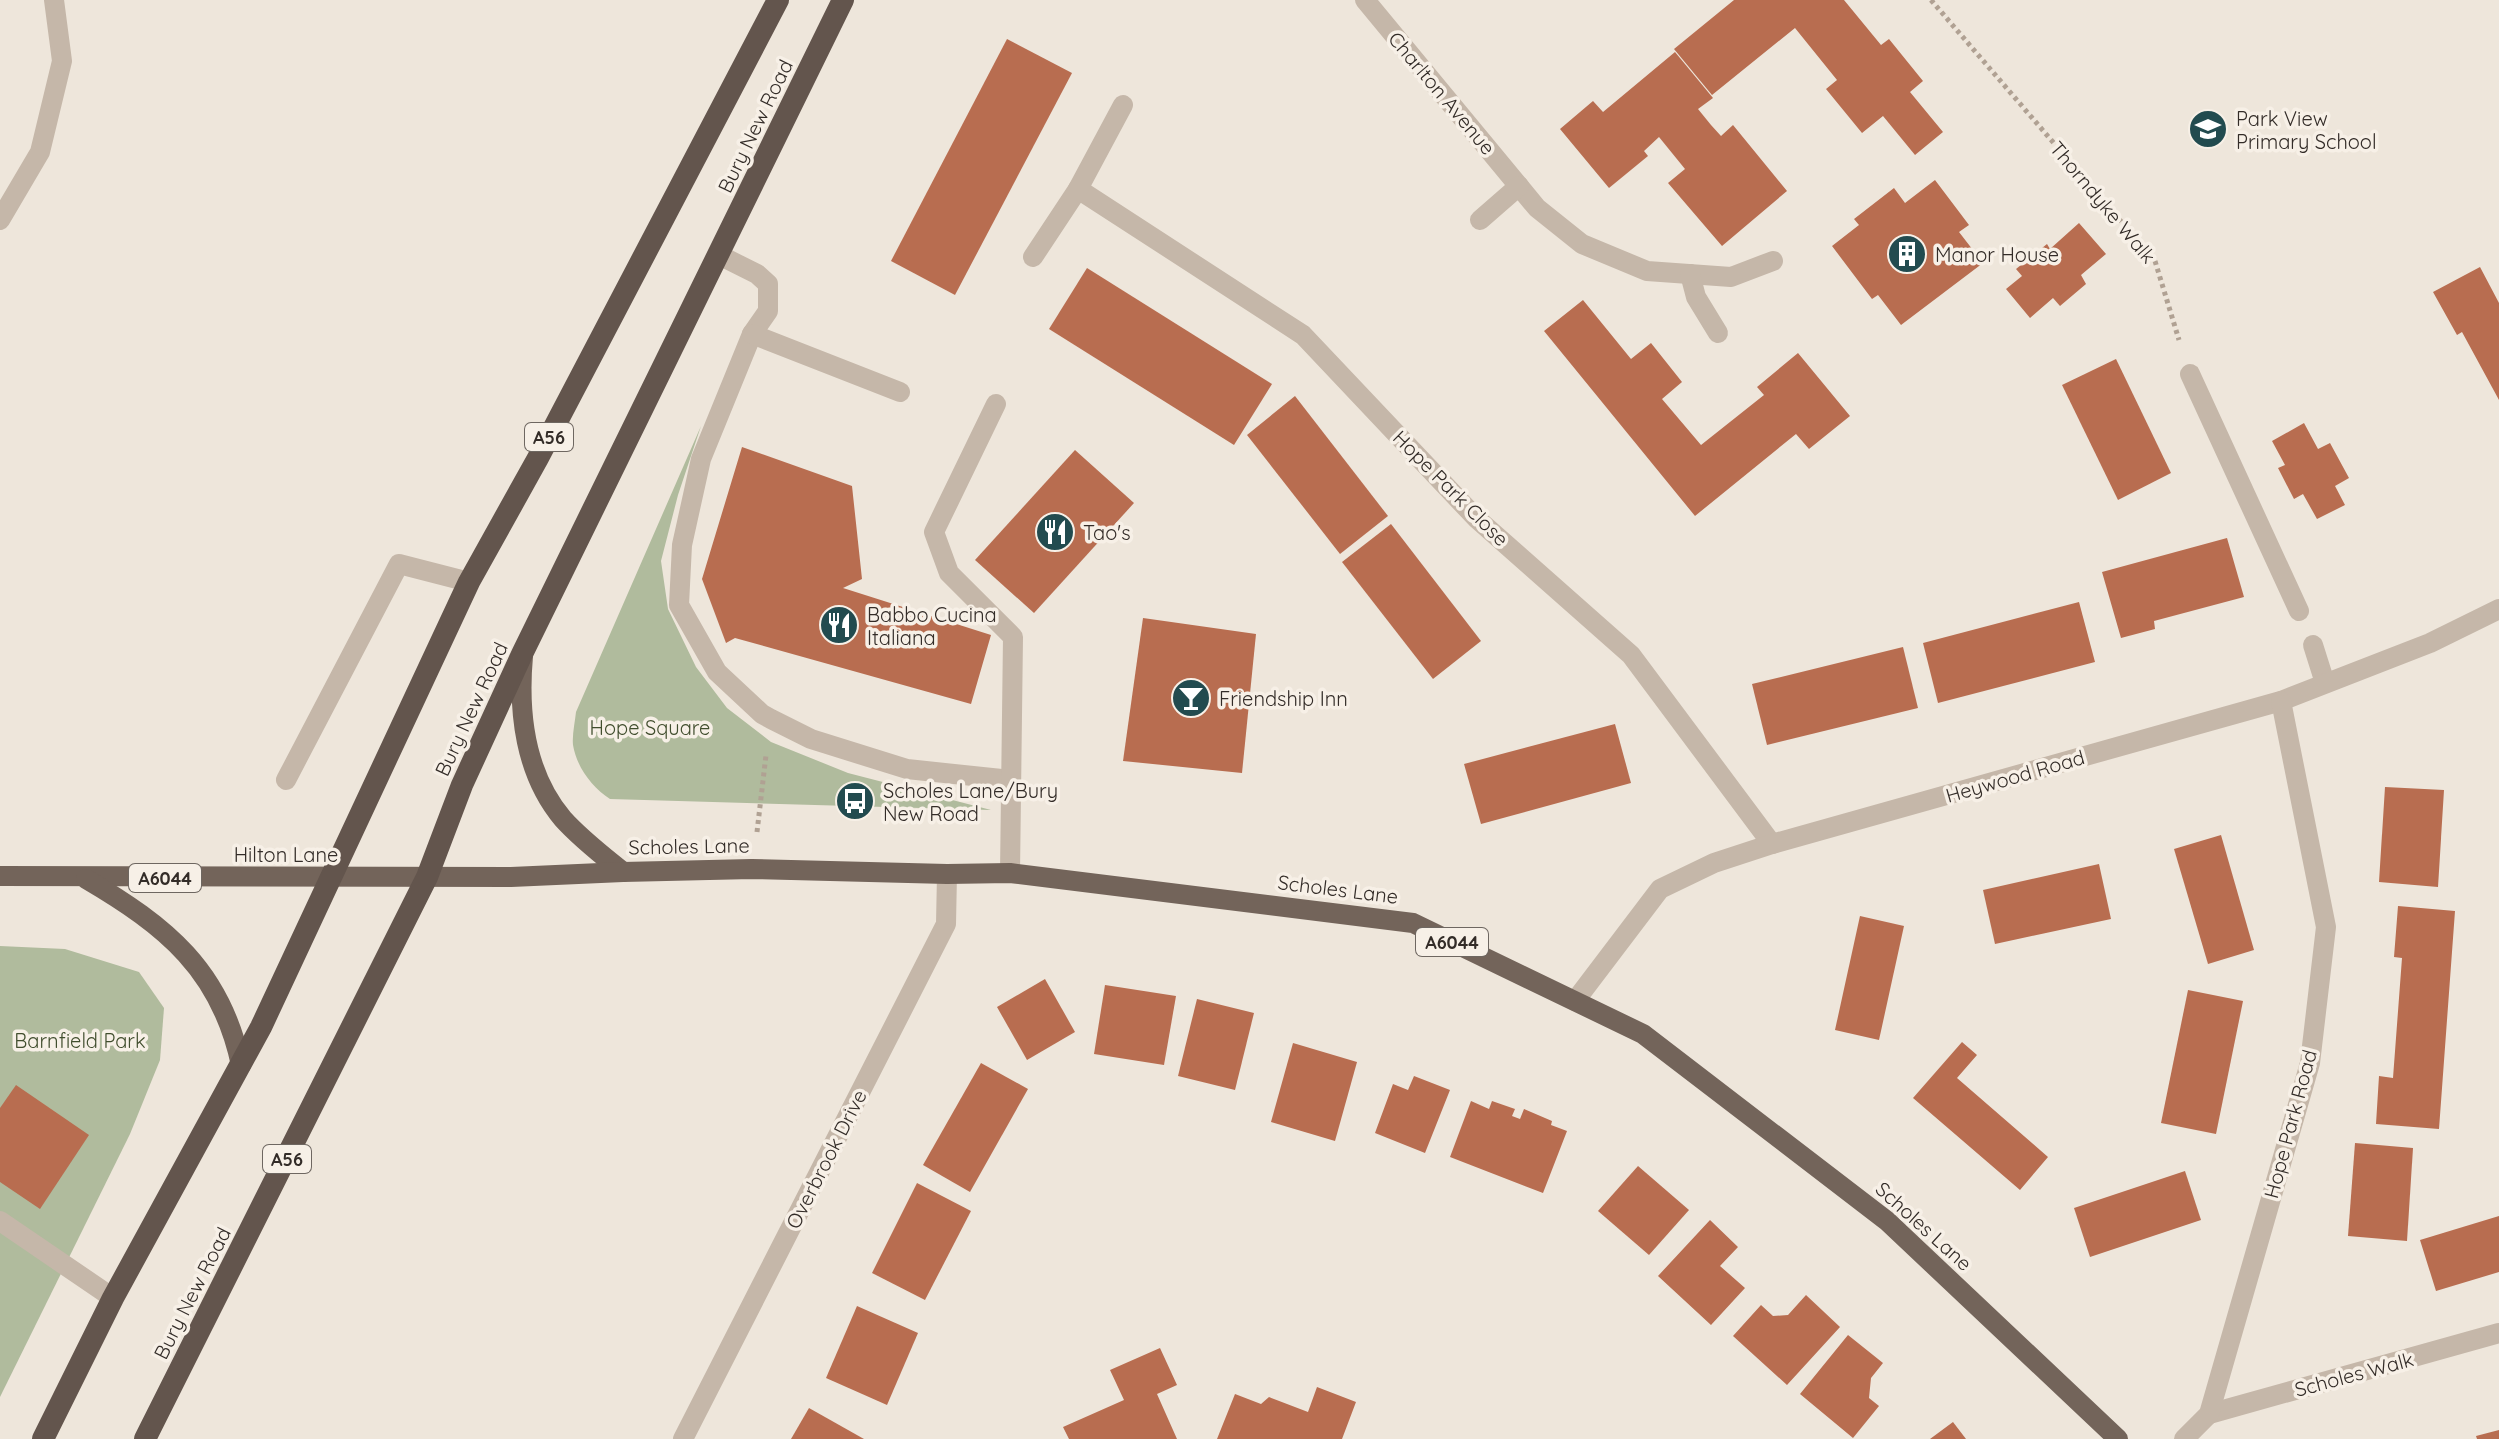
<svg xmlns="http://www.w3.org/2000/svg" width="2499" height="1439" font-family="Quicksand,sans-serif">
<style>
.green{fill:#b0bb9d}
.building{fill:#b86d50}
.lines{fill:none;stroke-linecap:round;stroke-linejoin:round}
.path{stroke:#b0a193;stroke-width:5;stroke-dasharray:4 4;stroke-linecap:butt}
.service{stroke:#c5b7a9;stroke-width:20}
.pedestrian{stroke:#c5b7a9;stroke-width:20}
.minor{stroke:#c5b7a9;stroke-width:20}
.primary{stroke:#73645a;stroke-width:20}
.trunk{stroke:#63554d;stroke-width:22}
.labels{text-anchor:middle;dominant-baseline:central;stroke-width:7;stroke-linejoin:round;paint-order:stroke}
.shield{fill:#f7f0e7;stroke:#6e6761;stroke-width:2}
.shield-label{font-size:18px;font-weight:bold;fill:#332c28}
.street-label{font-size:20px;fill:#332c28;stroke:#f7f0e7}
.poi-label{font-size:20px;fill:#332c28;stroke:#f7f0e7;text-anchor:start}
.park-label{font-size:20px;fill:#414e2e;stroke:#f7f0e7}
</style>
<rect width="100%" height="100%" fill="#eee6db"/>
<g class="green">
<path d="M 701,426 L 678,495 L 661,561 L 668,609 L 696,667 L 727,708 L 771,742 L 848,773 L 991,810 L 610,799 C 592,787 577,768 573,745 C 572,735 575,722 576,712 Z"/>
<polygon points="0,946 65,949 139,972 164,1008 160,1060 130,1134 0,1397"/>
</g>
<g class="building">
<polygon points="1734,0 1844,0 1881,45 1889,39 1923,81 1910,92 1943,132 1915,155 1883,116 1862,133 1826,89 1837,80 1795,28 1712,95 1674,49"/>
<polygon points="1007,39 1072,73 955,295 891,261"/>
<polygon points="1675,52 1713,98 1698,109 1711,125 1721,136 1733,125 1787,191 1722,246 1668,183 1685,169 1659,137 1644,151 1648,156 1609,188 1560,129 1593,101 1603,112"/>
<polygon points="1935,180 1969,225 1959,232 1983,263 1901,325 1878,295 1872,299 1832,246 1859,225 1854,219 1894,188 1905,203"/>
<polygon points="2079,223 2106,254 2081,275 2086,284 2060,306 2053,298 2030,318 2006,289 2022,276 2016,269 2047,244 2050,249"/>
<polygon points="2480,267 2499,303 2499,400 2462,332 2457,335 2433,292"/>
<polygon points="1087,268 1272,384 1234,445 1049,329"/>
<polygon points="1583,300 1631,359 1651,343 1682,382 1662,399 1701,445 1764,395 1757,387 1798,353 1850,416 1809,449 1796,434 1695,516 1544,331"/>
<polygon points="2116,359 2171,473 2118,500 2062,385"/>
<polygon points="1295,396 1388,516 1340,554 1247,435"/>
<polygon points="2304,423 2318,449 2330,443 2349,478 2335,486 2345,505 2317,519 2303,494 2294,499 2278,468 2285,465 2272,441"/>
<polygon points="742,447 852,486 862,579 843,588 991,635 971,704 735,638 726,643 702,579"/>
<polygon points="1075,450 1134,503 1034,613 975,560"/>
<polygon points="1391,524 1481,641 1433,679 1342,562"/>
<polygon points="2227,538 2244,597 2154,621 2155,629 2121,638 2102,572"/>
<polygon points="2079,602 2095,662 1938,703 1923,643"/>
<polygon points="1143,618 1256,634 1242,773 1123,761"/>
<polygon points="1903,647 1918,708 1767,745 1752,684"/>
<polygon points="1615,724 1631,783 1481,824 1464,764"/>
<polygon points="2385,787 2444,790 2438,887 2379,882"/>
<polygon points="2221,835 2254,950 2208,964 2174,849"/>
<polygon points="2099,864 2111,919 1995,944 1983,890"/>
<polygon points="2398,906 2455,911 2439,1129 2376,1124 2379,1076 2393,1078 2402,958 2394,957"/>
<polygon points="1860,916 1904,926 1879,1040 1835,1030"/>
<polygon points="1045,979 1075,1032 1027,1060 997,1007"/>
<polygon points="1105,985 1176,996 1164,1065 1094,1054"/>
<polygon points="2188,990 2243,1001 2216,1134 2161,1123"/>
<polygon points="1197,999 1254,1013 1235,1090 1178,1076"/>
<polygon points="1962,1042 1977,1055 1957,1078 2048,1157 2020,1190 1913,1098"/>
<polygon points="1293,1043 1357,1062 1335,1141 1271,1122"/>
<polygon points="981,1063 1028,1089 970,1192 923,1165"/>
<polygon points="1414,1076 1450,1090 1425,1153 1375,1133 1393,1084 1408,1090"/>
<polygon points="16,1085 89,1135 40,1209 0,1182 0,1108"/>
<polygon points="1471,1101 1489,1109 1492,1101 1515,1109 1512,1116 1520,1119 1524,1109 1552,1121 1551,1125 1567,1131 1543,1193 1450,1157"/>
<polygon points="2355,1143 2413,1148 2407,1241 2348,1236"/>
<polygon points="1638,1166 1689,1210 1649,1255 1598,1211"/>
<polygon points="2185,1171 2201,1220 2090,1257 2074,1208"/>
<polygon points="917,1183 971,1211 925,1300 872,1273"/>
<polygon points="2499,1216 2499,1272 2436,1291 2420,1240"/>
<polygon points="1710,1220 1738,1247 1720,1266 1745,1288 1711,1325 1658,1276"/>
<polygon points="1806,1295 1840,1327 1787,1385 1733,1336 1761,1305 1773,1316 1788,1315"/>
<polygon points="857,1306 918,1333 887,1405 826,1378"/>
<polygon points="1848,1335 1883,1363 1871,1378 1869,1398 1879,1406 1853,1438 1800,1394"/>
<polygon points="1160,1348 1177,1385 1157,1394 1177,1439 1069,1439 1063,1427 1124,1400 1110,1370"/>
<polygon points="1317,1387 1356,1402 1342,1439 1217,1439 1235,1394 1261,1404 1269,1397 1308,1412"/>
<polygon points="809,1408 864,1439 791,1439"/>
<polygon points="1953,1422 1966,1439 1930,1439"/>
<polygon points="2499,1430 2499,1439 2477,1439 2476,1436"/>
</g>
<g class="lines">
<g class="path">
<polyline points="1931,0 2155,261 2179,340"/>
<polyline points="757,832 766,755"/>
</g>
<g class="service">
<polyline points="719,255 757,274 768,284 768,311 752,334 701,459 682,545 679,605 717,672 762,714 771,719 811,739 907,769 1011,780"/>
<polyline points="752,334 900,392"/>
<polyline points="286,780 399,564 469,582"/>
<polyline points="0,1221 113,1298"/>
</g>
<g class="pedestrian">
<polyline points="2190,374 2299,611"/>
<polyline points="2313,645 2325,683"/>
</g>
<g class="minor">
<polyline points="1365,0 1537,208 1582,244 1647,271 1731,277 1773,261"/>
<polyline points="1078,189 1303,335 1476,518 1631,655 1772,844"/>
<polyline points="0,220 40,152 62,61 54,0"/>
<polyline points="1480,220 1519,186"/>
<polyline points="1033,257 1078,189 1123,105"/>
<polyline points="1690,274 1696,297 1718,333"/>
<polyline points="996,404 934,532 949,573 1013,637 1010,873"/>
<polyline points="1575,1001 1660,889 1714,863 1772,844 2281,701 2430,643 2499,609"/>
<polyline points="2209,1414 2499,1333"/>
<polyline points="683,1439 946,924 947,874"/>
<polyline points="2184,1439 2209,1414 2310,1063 2326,927 2281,701"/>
</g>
<g class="primary">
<path d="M 523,656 C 518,712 525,774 563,819 C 581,839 602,855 623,872"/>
<polyline points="0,876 511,877 623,872 752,869 947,874 1010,873 1413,923 1643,1034 1887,1221 2118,1439"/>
<path d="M 86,879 C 166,926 221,970 241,1065"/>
</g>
<g class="trunk">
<polyline points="43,1439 113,1298 261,1027 469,582 538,458 778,0"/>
<polyline points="145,1439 427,877 462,785 523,652 843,0"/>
</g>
</g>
<defs>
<g id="school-disc" transform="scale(2)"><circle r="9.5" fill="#224b4f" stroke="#f7f0e7"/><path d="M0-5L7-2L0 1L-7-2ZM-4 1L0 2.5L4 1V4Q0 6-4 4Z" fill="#fff"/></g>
<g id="building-disc" transform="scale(2)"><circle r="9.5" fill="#224b4f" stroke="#f7f0e7"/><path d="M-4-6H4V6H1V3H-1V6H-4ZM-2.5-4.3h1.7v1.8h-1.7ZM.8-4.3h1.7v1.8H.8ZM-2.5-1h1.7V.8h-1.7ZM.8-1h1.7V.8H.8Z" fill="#fff"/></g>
<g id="restaurant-disc" transform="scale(2)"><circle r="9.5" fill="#224b4f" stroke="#f7f0e7"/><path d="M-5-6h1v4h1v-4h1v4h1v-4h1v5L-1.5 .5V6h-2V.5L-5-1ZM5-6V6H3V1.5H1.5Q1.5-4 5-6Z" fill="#fff"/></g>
<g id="bar-disc" transform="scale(2)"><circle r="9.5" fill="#224b4f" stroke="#f7f0e7"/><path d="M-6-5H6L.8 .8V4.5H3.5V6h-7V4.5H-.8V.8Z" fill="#fff"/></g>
<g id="bus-disc" transform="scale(2)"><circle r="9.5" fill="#224b4f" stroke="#f7f0e7"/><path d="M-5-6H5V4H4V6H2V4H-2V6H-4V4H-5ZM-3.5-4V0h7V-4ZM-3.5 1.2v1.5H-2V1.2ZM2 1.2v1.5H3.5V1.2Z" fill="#fff"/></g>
</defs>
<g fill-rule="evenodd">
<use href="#school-disc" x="2208" y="129"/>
<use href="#building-disc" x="1907" y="254"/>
<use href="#restaurant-disc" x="1055" y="532"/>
<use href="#restaurant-disc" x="839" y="625"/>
<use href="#bar-disc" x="1191" y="698"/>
<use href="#bus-disc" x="855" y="801"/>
</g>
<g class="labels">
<g class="shield">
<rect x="525" y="423" width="48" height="28" rx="6"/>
<rect x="129" y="864" width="72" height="28" rx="6"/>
<rect x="1416" y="928" width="72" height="28" rx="6"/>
<rect x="263" y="1145" width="48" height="28" rx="6"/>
</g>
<g class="shield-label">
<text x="549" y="437">A56</text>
<text x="165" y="878">A6044</text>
<text x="1452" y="942">A6044</text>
<text x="287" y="1159">A56</text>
</g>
<g class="street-label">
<text transform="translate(1442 93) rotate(50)">Charlton Avenue</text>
<text transform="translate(755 126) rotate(-64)">Bury New Road</text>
<text transform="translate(2103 202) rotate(50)">Thorndyke Walk</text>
<text transform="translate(1451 488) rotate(45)">Hope Park Close</text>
<text transform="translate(471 709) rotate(-65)">Bury New Road</text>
<text transform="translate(2015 776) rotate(-16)">Heywood Road</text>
<text transform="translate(689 846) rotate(-1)">Scholes Lane</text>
<text x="286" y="854">Hilton Lane</text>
<text transform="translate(1338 889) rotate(7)">Scholes Lane</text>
<text transform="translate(2290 1124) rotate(-75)">Hope Park Road</text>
<text transform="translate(826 1159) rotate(-63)">Overbrook Drive</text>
<text transform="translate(1924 1226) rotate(42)">Scholes Lane</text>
<text transform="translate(192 1293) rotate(-63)">Bury New Road</text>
<text transform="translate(2354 1374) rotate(-15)">Scholes Walk</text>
</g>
<g class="poi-label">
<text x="2236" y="118">Park View<tspan x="2236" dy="23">Primary School</tspan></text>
<text x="1935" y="254">Manor House</text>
<text x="1083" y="532">Tao's</text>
<text x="867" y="614">Babbo Cucina<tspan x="867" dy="23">Italiana</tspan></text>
<text x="1219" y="698">Friendship Inn</text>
<text x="883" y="790">Scholes Lane/Bury<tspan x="883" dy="23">New Road</tspan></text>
</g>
<g class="park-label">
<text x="650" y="727">Hope Square</text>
<text x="80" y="1040">Barnfield Park</text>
</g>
</g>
</svg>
